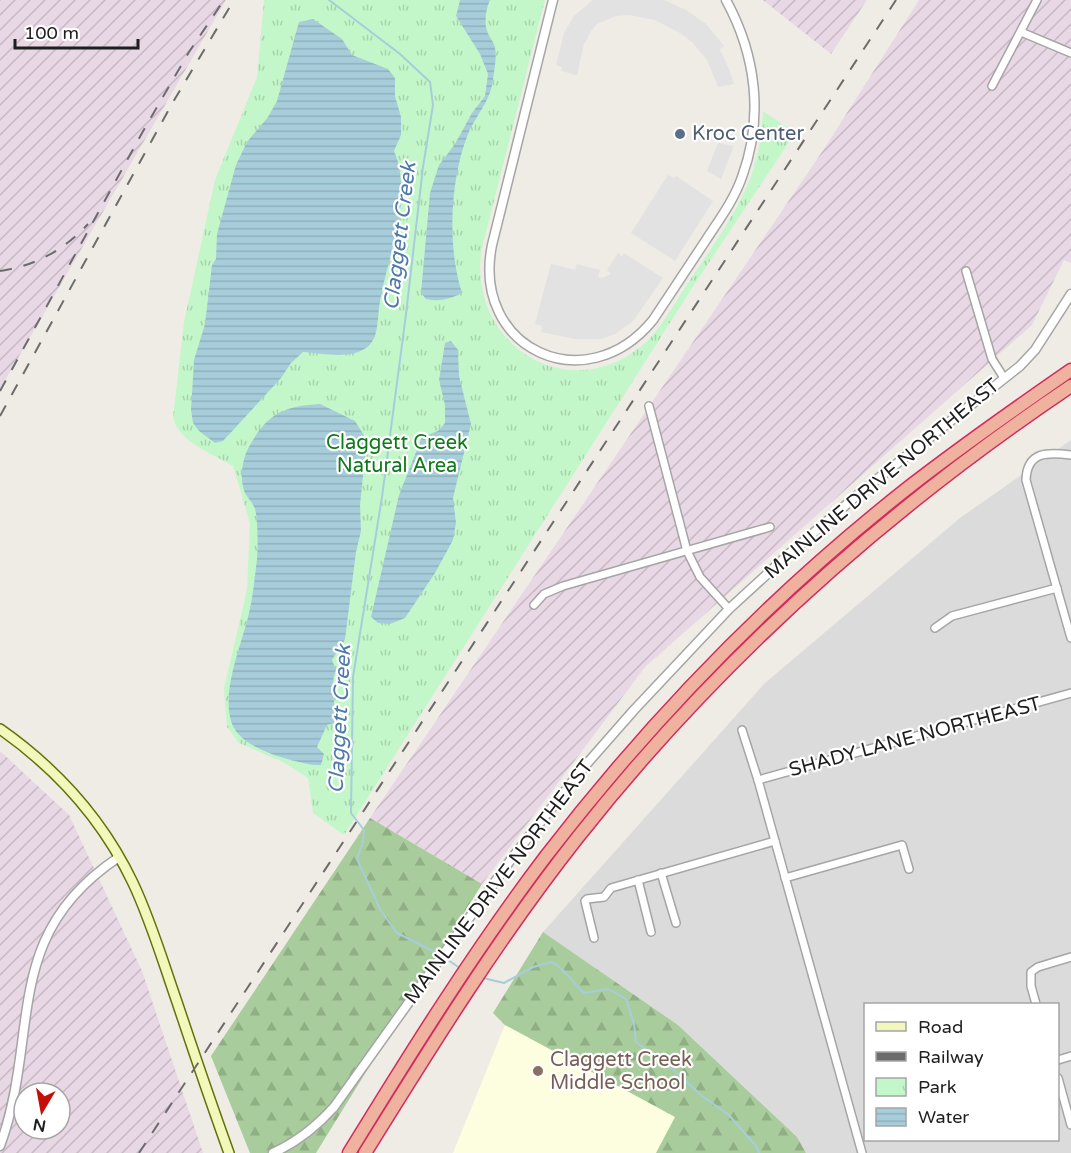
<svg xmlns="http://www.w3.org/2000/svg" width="1071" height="1153" font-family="'Varela Round',sans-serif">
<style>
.residential{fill:#dcdbdb;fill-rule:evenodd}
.industrial{fill:url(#industrial-furrows);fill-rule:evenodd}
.education{fill:#fdfedf}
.forest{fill:url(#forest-firs)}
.park{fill:url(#park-tufts)}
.parking{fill:#e2e2e2}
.water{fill:url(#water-rules)}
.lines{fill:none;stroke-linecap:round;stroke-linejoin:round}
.stream{stroke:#a7cddb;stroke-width:2}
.minor-casing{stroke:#a5a5a5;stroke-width:10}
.tertiary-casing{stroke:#a5a5a5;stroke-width:11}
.secondary-casing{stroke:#627109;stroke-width:12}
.trunk-casing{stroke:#d32b5f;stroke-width:15}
.minor{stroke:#fff;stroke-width:7}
.tertiary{stroke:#fff;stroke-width:8}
.secondary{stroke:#f2f7bb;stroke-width:9}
.trunk{stroke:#eeb29e;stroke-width:12}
.rail{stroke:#6c6c6c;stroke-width:2;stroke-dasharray:12 12;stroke-linecap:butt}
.service-dot{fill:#5c6f8a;stroke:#fff;stroke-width:2}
.education-dot{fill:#8d6e63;stroke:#fff;stroke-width:2}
.labels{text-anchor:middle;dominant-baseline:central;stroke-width:4.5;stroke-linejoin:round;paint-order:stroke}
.service-label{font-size:20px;fill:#4e5e75;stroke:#fff;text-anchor:start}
.park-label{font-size:20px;fill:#10791c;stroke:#fff}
.street-label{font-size:20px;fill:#1e1e1e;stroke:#fff}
.education-label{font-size:20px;fill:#785e54;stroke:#fff;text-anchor:start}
.water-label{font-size:21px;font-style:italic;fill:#4e79aa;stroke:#fff}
</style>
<defs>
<pattern id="industrial-furrows" width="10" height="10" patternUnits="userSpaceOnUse" patternTransform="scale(1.5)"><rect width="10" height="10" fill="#e8d7e4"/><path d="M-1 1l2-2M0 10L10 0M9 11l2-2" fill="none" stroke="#c7b8c3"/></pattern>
<pattern id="forest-firs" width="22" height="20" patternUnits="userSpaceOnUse" patternTransform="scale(1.5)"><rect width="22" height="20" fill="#a8cc9b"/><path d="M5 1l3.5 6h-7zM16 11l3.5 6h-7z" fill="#90af85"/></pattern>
<pattern id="park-tufts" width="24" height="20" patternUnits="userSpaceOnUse" patternTransform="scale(1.5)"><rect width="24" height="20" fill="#c3f7c9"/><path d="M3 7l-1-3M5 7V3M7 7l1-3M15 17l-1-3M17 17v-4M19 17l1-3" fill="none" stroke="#a7d3ac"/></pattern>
<pattern id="water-rules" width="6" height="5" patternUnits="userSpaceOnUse" patternTransform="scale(1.5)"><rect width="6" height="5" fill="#a7cddb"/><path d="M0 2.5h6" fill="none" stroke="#8fb0bc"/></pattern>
</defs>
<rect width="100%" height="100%" fill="#efece5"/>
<path class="residential" d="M 1071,440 L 1071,1153 L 806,1153 L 797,1137 L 678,1025 L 543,932 L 765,683 L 960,518 ZM 866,1004 L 1058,1004 L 1058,1140 L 866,1140 Z"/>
<g class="industrial">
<polygon points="0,0 226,0 0,389"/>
<polygon points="763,0 867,0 831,54"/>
<polygon points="919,0 1071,0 1071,263 1064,260 1032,325 645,667 482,884 370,818 824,149"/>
<path d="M 0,751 L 69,815 L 142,971 L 203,1153 L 0,1153 ZM 24,1093 L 60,1093 L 60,1129 L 24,1129 Z"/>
</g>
<polygon class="education" points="505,1025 676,1117 656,1153 453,1153"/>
<g class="forest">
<polygon points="370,818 482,884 316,1153 250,1153 211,1056"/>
<polygon points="543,932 678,1025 797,1137 806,1153 656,1153 675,1117 505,1025 493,1013"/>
</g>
<path class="park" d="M 264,0 L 545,0 L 482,248 C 467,332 549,400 626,357 C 635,351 644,345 651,337 C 666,320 677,299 690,280 C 710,250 732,220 747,186 C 757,163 762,137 763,111 L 795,133 L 694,285 L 344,835 L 313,813 L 308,778 L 285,763 L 239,743 L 227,727 L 224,688 L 247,590 L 250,523 L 233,466 C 213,454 177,441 173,417 L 184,322 L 215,180 L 257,77 Z"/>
<g class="parking">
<polygon points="593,0 664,0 686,10 706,24 724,46 720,50 728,67 734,84 718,87 707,60 692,42 680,33 655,20 629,15 616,16 597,24 591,31 584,44 577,75 561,71 562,67 556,65 564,33 574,16"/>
<polygon points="718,143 734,146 721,179 707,171"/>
<polygon points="668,175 674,178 676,176 713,201 675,261 631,233"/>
<polygon points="618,253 622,256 624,253 663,278 633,321 615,334 601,339 576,339 541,332 542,326 535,324 551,264 575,270 577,264 600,270 598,277 602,278 611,274 607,270"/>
</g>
<g class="water">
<path d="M 460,0 L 490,0 C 486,9 484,21 487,31 C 489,37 494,42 495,48 C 497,57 494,71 493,80 C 490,102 476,115 468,134 C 450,179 447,247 462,293 C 450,299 439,302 426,299 L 421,293 L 430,193 L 439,165 L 455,144 L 472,113 L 485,96 L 488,74 L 480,54 L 456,16 Z"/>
<path d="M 313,19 L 342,39 L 352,55 L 388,69 L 395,78 L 395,96 L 401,117 L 401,135 L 394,151 C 414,197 388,255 380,301 C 377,316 380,339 366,348 C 349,360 322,353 303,352 L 291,363 L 281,378 L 223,441 L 215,443 L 199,431 L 193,423 L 191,410 L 194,360 L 205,324 L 212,265 L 216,259 L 217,234 L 236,165 L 247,142 L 268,117 L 277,101 L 299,22 Z"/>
<polygon points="451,341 458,350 459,376 471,424 453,498 456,523 453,540 435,573 405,618 390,624 378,623 371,617 399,495 422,437 438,431 445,423 445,405 439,380 445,343"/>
<path d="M 320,404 L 355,421 L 365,437 L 366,447 L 360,505 L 361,531 L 356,552 L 345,639 C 342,647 336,652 332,660 L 336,670 C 329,687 337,705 334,723 L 327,725 L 317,747 L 324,754 L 321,765 L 314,765 C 291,761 246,750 234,728 C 218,697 242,645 249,613 C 253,596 255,576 257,559 C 258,546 258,521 255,509 C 253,503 248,498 245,493 C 239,479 242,458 250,445 C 268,413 285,406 320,404 Z"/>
</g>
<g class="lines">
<g class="stream">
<polyline points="329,0 400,54 430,82 433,105 423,167 406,314 382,497 353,677 351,813 364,830 363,842 357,859 381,911 397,933 439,954"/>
<polyline points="444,957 461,969"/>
<path d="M 483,978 L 504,983 L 533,967 L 552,962 C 565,969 572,982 584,993 L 609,989 L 626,999 L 634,1023 L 636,1042 L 677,1073 L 702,1096 L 729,1115 L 756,1146 L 759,1153"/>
</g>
<g class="minor-casing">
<g id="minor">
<polyline points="1021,32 1071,53"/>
<polyline points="992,86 1037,0"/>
<polyline points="966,271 992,359 1004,378"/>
<polyline points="649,406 687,551 700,577 729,609"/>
<path d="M 1071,455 C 1048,452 1027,451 1026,480 L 1071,638"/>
<polyline points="534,605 544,594 563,586 770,527"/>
<polyline points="935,628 952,616 1057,588"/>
<polyline points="742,730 758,780 862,1153"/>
<polyline points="758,780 1071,693"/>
<polyline points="661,873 676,923"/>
<polyline points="785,878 902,845 909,869"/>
<polyline points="638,880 651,932"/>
<polyline points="594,938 585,901 587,899 604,897 611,888 775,841"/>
<polyline points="1036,1004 1031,986 1031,972 1038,967 1071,957"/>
<polyline points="1058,1060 1071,1056"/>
<polyline points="1058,1078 1071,1125"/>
</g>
</g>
<g class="tertiary-casing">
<g id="tertiary">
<path d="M 553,0 L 492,245 C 471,349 586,402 653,320 C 670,294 688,267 706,240 C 719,220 734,200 742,177 C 764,117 756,55 726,0"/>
<path d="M 0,1146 C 41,1033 0,936 119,857"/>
<path d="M 273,1153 C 297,1142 316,1127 334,1107 L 512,858 L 584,767 L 634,710 L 729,609 L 789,554 L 861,492 L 1020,366 L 1035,350 L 1071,294"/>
</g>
</g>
<g class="secondary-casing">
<path id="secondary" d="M 0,729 C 57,769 103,820 133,883 C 151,921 163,962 177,1002 C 194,1053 211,1103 229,1153"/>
</g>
<g class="trunk-casing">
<g id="trunk">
<path d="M 349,1153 C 411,1052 474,951 546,856 C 651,720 774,593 909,487 C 962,446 1016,408 1071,370"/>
<path d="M 365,1153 C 432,1045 499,937 578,837 C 717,661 885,511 1071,386"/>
</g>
</g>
<use href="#minor" class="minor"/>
<use href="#tertiary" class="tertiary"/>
<use href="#secondary" class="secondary"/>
<use href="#trunk" class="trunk"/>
<g class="rail">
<path d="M 0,271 C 35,266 64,250 88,224"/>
<polyline points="0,391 142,133 189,52 224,0"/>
<polyline points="0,416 173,102 234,0"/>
<polyline points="139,1153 896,0"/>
</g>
</g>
<circle class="service-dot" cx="680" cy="134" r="6"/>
<circle class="education-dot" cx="538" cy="1071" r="6"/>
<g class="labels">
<g class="service-label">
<text x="692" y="134">Kroc Center</text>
</g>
<g class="park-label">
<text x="397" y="443">Claggett Creek<tspan x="397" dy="23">Natural Area</tspan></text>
</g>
<g class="street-label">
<text transform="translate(882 479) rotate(-40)">MAINLINE DRIVE NORTHEAST</text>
<text transform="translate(915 737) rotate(-15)">SHADY LANE NORTHEAST</text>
<text transform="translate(499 882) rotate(-53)">MAINLINE DRIVE NORTHEAST</text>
</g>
<g class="education-label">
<text x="550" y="1060">Claggett Creek<tspan x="550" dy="23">Middle School</tspan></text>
</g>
<g class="water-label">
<text transform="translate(400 236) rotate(-83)">Claggett Creek</text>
<text transform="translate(340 719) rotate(-87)">Claggett Creek</text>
</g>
</g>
<rect x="864" y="1003" width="195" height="138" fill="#ffffff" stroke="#a5a5a5" stroke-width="1.5"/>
<rect x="876" y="1022" width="30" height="9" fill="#f2f7bb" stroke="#a5a5a5" stroke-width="1.5"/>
<text x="918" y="1033" font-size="18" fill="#1e1e1e">Road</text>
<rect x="876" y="1052" width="30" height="9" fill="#6c6c6c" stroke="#a5a5a5" stroke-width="1.5"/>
<text x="918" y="1063" font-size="18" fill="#1e1e1e">Railway</text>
<rect x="876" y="1078" width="30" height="18" fill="url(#park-tufts)" stroke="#a5a5a5" stroke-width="1.5"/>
<text x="918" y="1093" font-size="18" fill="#1e1e1e">Park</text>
<rect x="876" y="1108" width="30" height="18" fill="url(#water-rules)" stroke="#a5a5a5" stroke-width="1.5"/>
<text x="918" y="1123" font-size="18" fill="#1e1e1e">Water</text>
<g transform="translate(42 1111) rotate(190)"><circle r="28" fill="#ffffff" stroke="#a5a5a5" stroke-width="1.5"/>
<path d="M0-4.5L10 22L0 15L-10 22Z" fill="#c40f08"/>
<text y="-9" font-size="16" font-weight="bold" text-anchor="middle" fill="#1e1e1e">N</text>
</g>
<path d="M15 39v9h123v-9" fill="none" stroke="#1e1e1e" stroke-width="3"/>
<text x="24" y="39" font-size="18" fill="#1e1e1e" stroke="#ffffff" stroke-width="4.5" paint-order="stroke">100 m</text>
</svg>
